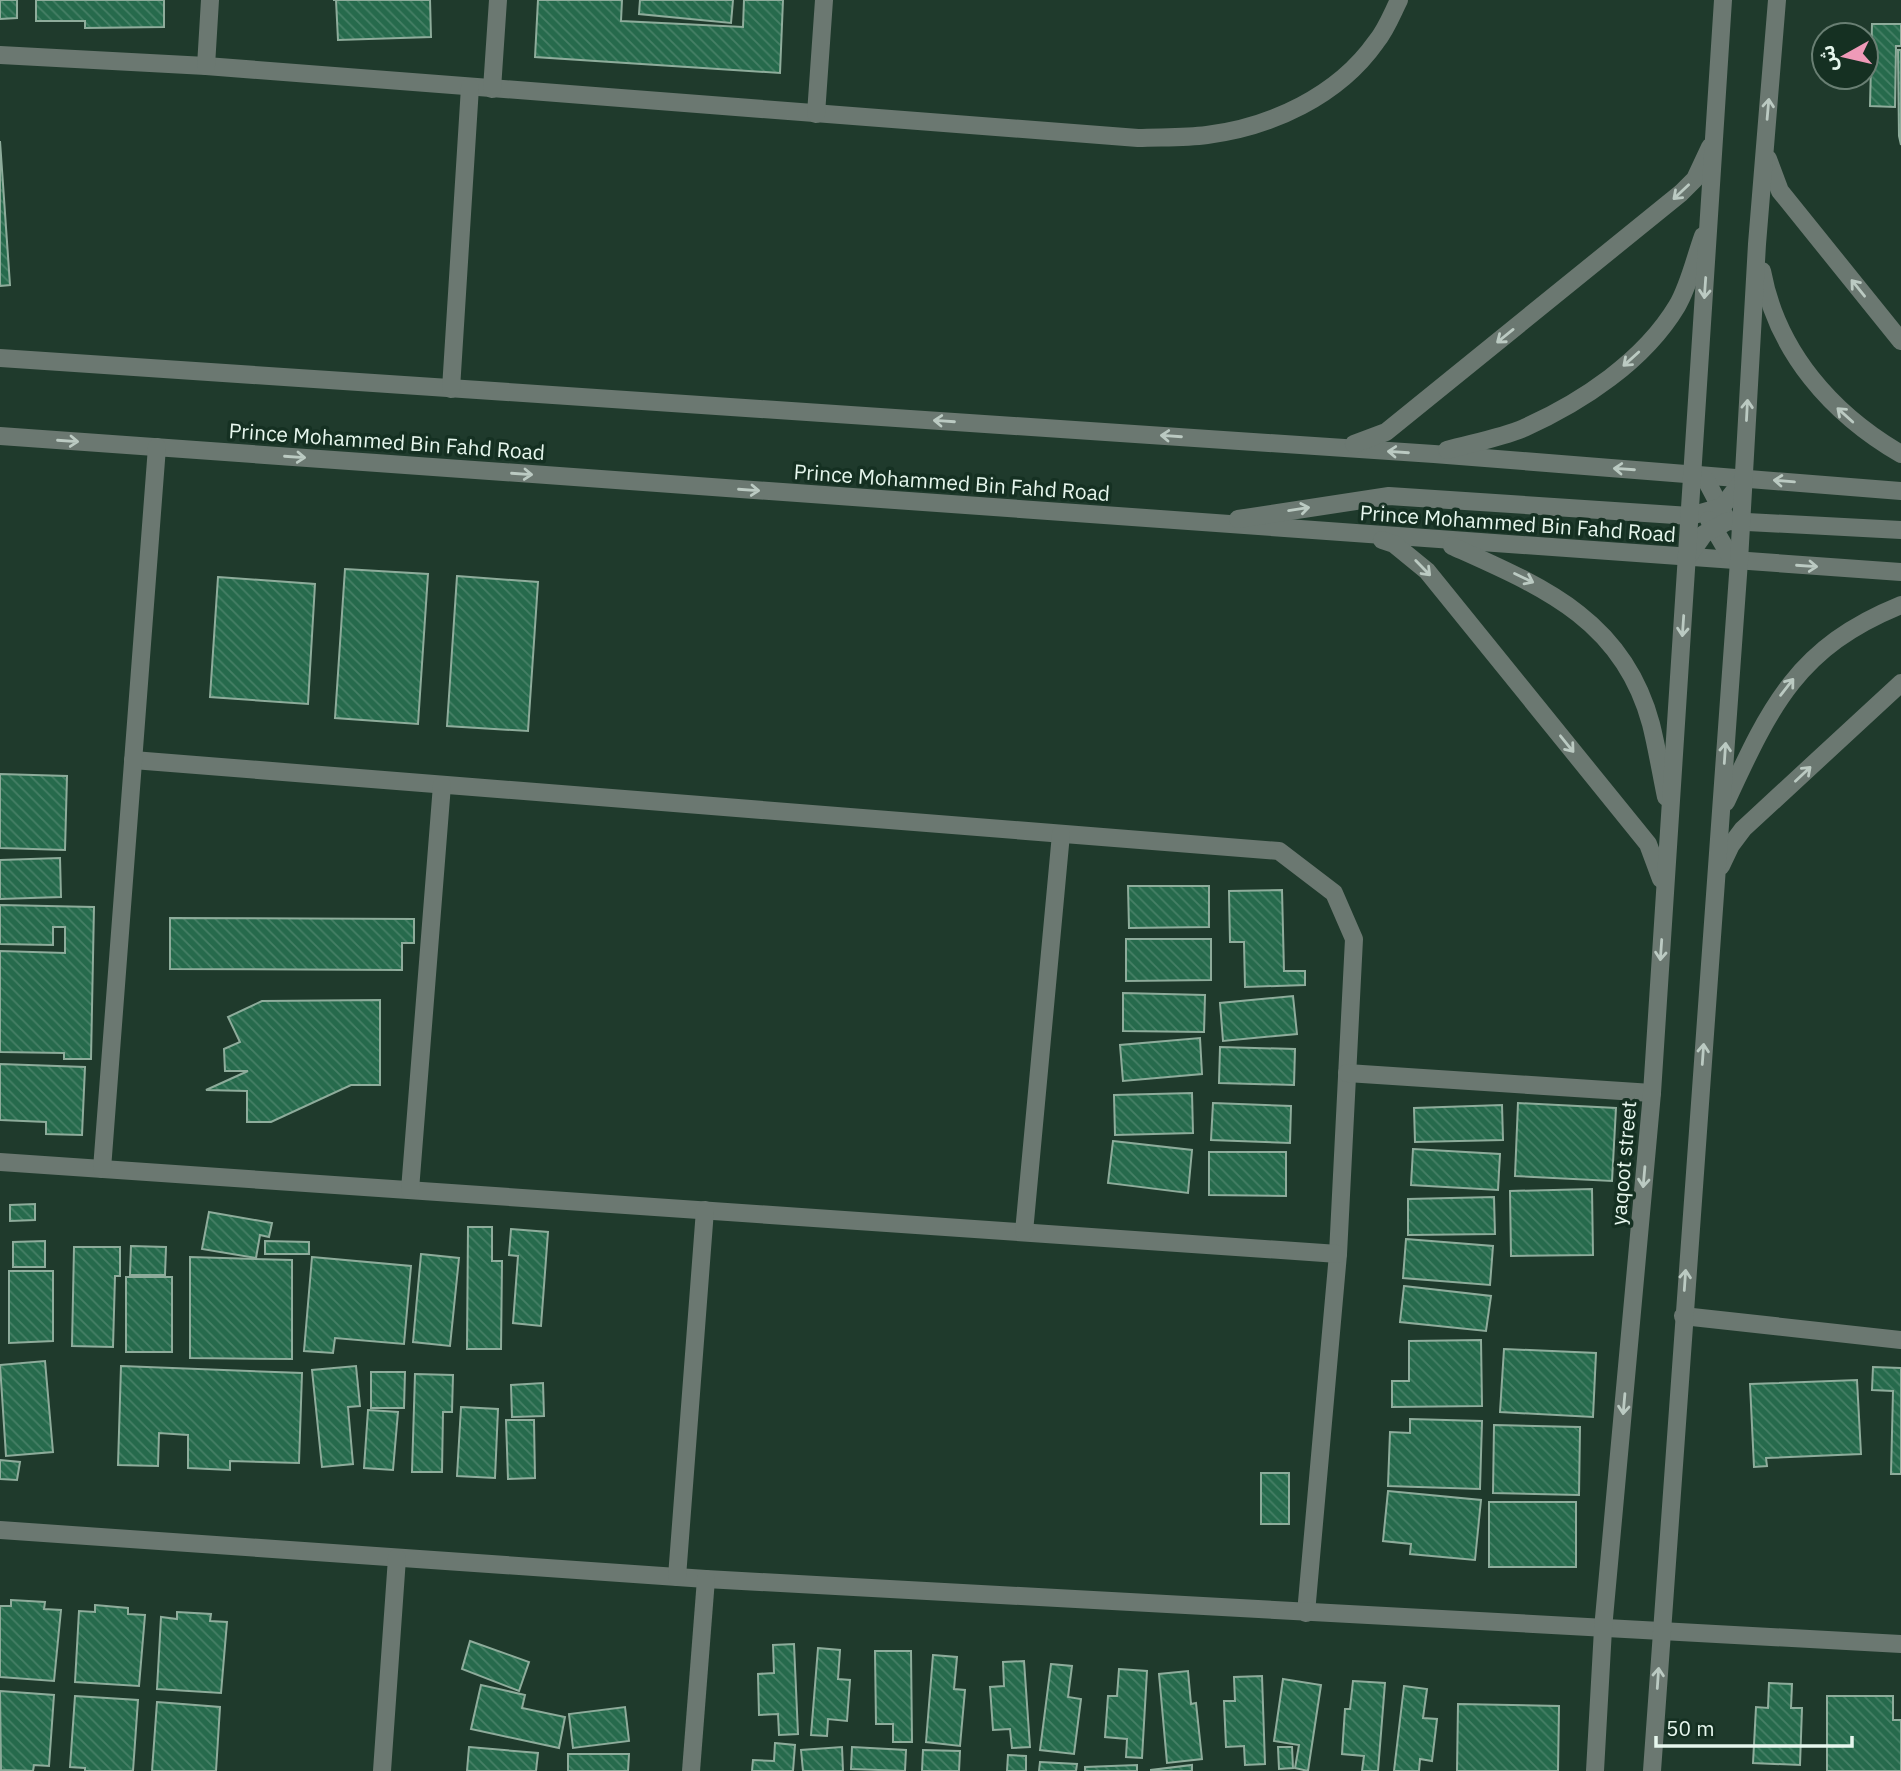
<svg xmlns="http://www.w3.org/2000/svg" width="1901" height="1771" font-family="'IBM Plex Sans','Noto Sans Arabic',sans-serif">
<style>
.building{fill:url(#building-back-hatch);stroke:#8eac9b;stroke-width:2}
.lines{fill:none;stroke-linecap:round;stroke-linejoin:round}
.minor{stroke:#6b7871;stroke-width:18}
.oneway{stroke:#bbcac2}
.labels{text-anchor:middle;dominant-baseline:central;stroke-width:7;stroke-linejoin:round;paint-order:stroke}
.street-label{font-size:21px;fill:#e6f6ed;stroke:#153022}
</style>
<defs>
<pattern id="building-back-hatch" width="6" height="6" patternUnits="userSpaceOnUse" patternTransform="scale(1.75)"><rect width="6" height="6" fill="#266a4c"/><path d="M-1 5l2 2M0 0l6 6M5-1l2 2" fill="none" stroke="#468066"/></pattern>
</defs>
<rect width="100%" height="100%" fill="#1f3a2c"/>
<g class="building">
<polygon points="0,0 17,0 17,18 0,19"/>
<polygon points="36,0 164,0 164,27 85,28 85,21 36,21"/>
<polygon points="333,0 430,0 431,37 338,40 336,0"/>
<polygon points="538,0 622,0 621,21 743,27 744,0 783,0 780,73 535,57"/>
<polygon points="640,0 733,0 731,23 639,14"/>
<polygon points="1872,24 1901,24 1901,46 1896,46 1895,107 1870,106"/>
<polygon points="1898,50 1901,50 1901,145 1899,136"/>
<polygon points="0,141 10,285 0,286"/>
<polygon points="345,569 428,574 418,724 335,718"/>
<polygon points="457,576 538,582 528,731 447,726"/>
<polygon points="218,577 315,584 308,704 210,697"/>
<polygon points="0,774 67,776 65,850 0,848"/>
<polygon points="60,858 61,897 0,899 0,860"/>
<polygon points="1128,886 1209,886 1209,927 1129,928"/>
<polygon points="1282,890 1284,971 1305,971 1305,985 1245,987 1244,942 1230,942 1229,891"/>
<polygon points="0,905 94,907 91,1059 64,1059 64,1053 0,1052 0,951 65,953 65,927 53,927 53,945 0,944"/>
<polygon points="170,918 414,919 414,943 402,943 402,970 170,969"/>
<polygon points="1126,939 1211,939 1211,980 1126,981"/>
<polygon points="1123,993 1205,995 1204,1032 1123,1031"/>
<polygon points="1293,996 1297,1034 1223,1041 1220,1003"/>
<polygon points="380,1000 380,1085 351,1085 271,1122 247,1122 247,1091 206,1090 248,1071 225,1071 224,1049 240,1042 228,1017 262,1001"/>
<polygon points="1200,1038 1202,1074 1123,1081 1120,1045"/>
<polygon points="1220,1047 1295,1049 1294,1085 1219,1083"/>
<polygon points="0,1064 85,1067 82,1135 46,1134 46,1122 0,1120"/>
<polygon points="1192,1093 1193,1133 1115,1135 1114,1095"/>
<polygon points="1213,1103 1291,1106 1290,1143 1211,1140"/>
<polygon points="1518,1103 1616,1108 1612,1181 1515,1176"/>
<polygon points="1502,1105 1503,1140 1415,1142 1414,1108"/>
<polygon points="1113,1141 1192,1150 1188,1193 1108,1183"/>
<polygon points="1413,1149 1500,1154 1498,1190 1411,1185"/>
<polygon points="1209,1152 1286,1152 1286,1196 1209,1195"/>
<polygon points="1592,1189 1593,1255 1511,1256 1510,1191"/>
<polygon points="1494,1197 1495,1234 1408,1235 1408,1199"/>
<polygon points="35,1204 35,1220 10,1221 10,1205"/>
<polygon points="209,1212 272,1223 269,1237 260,1235 256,1258 202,1249"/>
<polygon points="468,1227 492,1227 492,1261 502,1261 501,1349 467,1349"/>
<polygon points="511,1229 548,1232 541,1326 513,1323 518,1256 509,1255"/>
<polygon points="1406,1239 1493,1246 1490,1285 1403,1278"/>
<polygon points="45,1241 45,1267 13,1267 13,1242"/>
<polygon points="265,1241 309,1242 309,1254 265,1254"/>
<polygon points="131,1246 166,1247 165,1275 130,1275"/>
<polygon points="74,1247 120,1247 120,1276 115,1276 113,1347 72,1346"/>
<polygon points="421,1254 459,1258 450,1346 413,1342"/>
<polygon points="190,1257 292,1260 292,1359 190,1358"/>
<polygon points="312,1257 411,1266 404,1344 335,1338 333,1353 304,1351"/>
<polygon points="9,1271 53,1271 53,1341 9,1343"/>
<rect x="126" y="1277" width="46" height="75"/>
<polygon points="1404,1286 1491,1296 1486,1331 1400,1322"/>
<polygon points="1481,1340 1482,1406 1392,1407 1392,1381 1409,1381 1409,1341"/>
<polygon points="1504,1349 1596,1353 1593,1417 1500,1412"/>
<polygon points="45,1361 53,1452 6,1456 0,1365"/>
<polygon points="121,1366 302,1373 299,1463 230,1461 230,1470 188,1468 188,1435 159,1433 158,1466 118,1465"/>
<polygon points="356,1366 360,1406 348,1407 353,1464 322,1467 312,1370"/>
<polygon points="1873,1367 1901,1368 1901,1474 1891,1474 1893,1391 1872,1390"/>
<polygon points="371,1372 405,1372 404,1408 371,1408"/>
<polygon points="415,1374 453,1375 452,1412 443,1412 442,1472 412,1472"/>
<polygon points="1857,1380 1861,1454 1766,1458 1767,1466 1754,1467 1750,1384"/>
<polygon points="543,1383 544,1416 512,1417 511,1385"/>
<polygon points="461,1407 498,1409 495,1478 457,1476"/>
<polygon points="368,1410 398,1412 393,1470 364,1468"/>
<polygon points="1410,1419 1482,1421 1480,1489 1388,1486 1390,1432 1410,1433"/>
<polygon points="506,1420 534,1420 535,1478 508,1479"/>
<polygon points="1494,1425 1580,1427 1579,1495 1493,1493"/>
<polygon points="0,1460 20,1462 17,1480 0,1479"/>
<rect x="1261" y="1473" width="28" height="51"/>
<polygon points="1388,1491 1481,1500 1475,1560 1410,1554 1411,1544 1383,1541"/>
<rect x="1489" y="1502" width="87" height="65"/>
<polygon points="11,1600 45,1602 44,1609 61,1610 54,1681 0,1677 0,1606 11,1606"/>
<polygon points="95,1605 128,1608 128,1614 145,1615 139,1686 75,1682 79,1611 95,1612"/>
<polygon points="177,1612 211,1614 210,1621 227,1622 221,1693 157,1689 161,1617 177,1619"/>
<polygon points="470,1641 529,1662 519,1691 462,1669"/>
<polygon points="794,1644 798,1734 779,1735 778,1714 759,1715 758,1674 774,1673 773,1645"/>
<polygon points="818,1648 840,1650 838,1679 850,1680 847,1721 828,1719 827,1736 811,1735"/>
<polygon points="875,1651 911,1651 912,1742 893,1742 893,1724 876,1724"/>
<polygon points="933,1655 957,1657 954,1689 965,1690 960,1746 926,1742"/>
<polygon points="1024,1661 1030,1747 1012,1748 1010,1729 993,1730 990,1687 1004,1686 1003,1662"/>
<polygon points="1051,1664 1072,1666 1068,1697 1081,1699 1074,1754 1040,1750"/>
<polygon points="1119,1669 1147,1671 1142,1758 1126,1757 1127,1739 1105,1737 1108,1696 1117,1696"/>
<polygon points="1188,1671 1191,1704 1196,1703 1202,1759 1167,1763 1159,1674"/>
<polygon points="1262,1676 1265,1764 1245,1765 1244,1746 1226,1747 1224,1701 1235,1701 1234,1677"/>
<polygon points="1283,1679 1321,1685 1308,1771 1295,1768 1299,1745 1274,1741"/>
<polygon points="1353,1681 1385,1683 1378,1771 1362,1771 1364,1756 1342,1754 1345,1709 1350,1709"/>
<polygon points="1769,1683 1792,1684 1791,1708 1802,1708 1800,1765 1753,1763 1756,1707 1768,1708"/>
<polygon points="481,1685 525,1695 522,1708 565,1717 559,1748 471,1729"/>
<polygon points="1404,1686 1427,1689 1423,1718 1437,1719 1432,1761 1420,1759 1419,1771 1394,1771"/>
<polygon points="0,1691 54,1695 49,1766 34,1765 33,1771 1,1770"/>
<polygon points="75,1696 138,1700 133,1771 85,1771 85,1768 70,1767"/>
<polygon points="1827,1696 1893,1696 1893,1720 1901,1720 1901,1771 1827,1771"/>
<polygon points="157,1702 220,1707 216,1771 152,1771"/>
<polygon points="1458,1704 1559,1706 1558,1771 1457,1771"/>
<polygon points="625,1707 629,1741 573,1748 569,1714"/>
<polygon points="775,1743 795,1745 793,1771 752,1771 753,1760 774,1761"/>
<polygon points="469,1747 538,1753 536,1771 467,1771"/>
<polygon points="842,1747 843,1771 803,1771 801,1750"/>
<polygon points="852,1747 906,1750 905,1771 851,1769"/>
<polygon points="1278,1747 1292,1747 1293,1768 1279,1769"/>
<polygon points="923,1750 960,1751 959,1771 922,1771"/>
<polygon points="568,1754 629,1754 628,1771 568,1771"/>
<polygon points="1008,1755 1026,1756 1026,1771 1007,1771"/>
<polygon points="1040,1762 1077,1764 1076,1771 1039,1771"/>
<polygon points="1137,1765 1137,1771 1085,1771 1085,1767"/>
<polygon points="1192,1765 1192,1771 1151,1771 1151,1770"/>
</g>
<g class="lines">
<g class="minor">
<path d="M 0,55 L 206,66 L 1138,138 C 1160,137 1185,138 1207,135 C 1271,127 1338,96 1376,42 C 1386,30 1392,14 1399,0"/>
<polyline points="206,66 210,0"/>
<polyline points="492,89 498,0"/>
<polyline points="816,114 824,0"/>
<polyline points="1768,159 1780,191 1901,341"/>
<path d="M 1762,271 C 1777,352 1832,414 1901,454"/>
<polyline points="0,358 1434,454 1901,491"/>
<polyline points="451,389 470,87"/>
<polyline points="0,436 1901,572"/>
<polyline points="1354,444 1386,432 1681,193 1695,179 1710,147"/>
<path d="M 1447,450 C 1472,443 1500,438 1524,428 C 1582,402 1644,361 1677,306 C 1689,286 1695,258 1703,236"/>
<polyline points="1694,474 1706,480 1726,518"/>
<polyline points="1238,519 1389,496 1690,516 1722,507 1742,481"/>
<polyline points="1709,520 1730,556 1739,561"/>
<polyline points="1382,540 1394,544 1427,571 1648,844 1661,879"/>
<path d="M 1452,546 C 1541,586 1623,619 1651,724 C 1657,748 1661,773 1666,797"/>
<polyline points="1690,554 1704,534 1728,521 1901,530"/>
<polyline points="133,760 1279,851 1334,893 1354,939 1338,1254 1306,1613"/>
<path d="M 1726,802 C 1770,707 1797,647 1901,605"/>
<polyline points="1721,866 1731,845 1743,829 1901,683"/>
<polyline points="1347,1073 1652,1093"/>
<polyline points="0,1162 1338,1254"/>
<polyline points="102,1169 157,447"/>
<polyline points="410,1190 442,785"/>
<polyline points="1024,1232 1061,834"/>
<polyline points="1683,1316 1901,1340"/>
<polyline points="0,1530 706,1579 1901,1644"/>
<polyline points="677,1577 705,1210"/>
<polyline points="382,1771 397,1558"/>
<polyline points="691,1771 706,1579"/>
<polyline points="1595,1771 1603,1629 1652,1093 1723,0"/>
<polyline points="1652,1771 1739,561 1757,244 1777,0"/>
</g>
</g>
<defs><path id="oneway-shaft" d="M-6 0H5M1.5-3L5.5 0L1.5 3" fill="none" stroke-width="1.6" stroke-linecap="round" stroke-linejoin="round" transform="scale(1.75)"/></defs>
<g class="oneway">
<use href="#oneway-shaft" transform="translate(1768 109) rotate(-85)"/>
<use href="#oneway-shaft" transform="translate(1681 192) rotate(137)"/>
<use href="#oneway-shaft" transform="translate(1705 288) rotate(94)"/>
<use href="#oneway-shaft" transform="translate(1858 288) rotate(-129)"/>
<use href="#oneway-shaft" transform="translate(1505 336) rotate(141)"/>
<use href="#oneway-shaft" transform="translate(1631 359) rotate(138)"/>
<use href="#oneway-shaft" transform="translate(1747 410) rotate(-87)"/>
<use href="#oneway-shaft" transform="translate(1845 415) rotate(-138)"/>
<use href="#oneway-shaft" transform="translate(944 421) rotate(-176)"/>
<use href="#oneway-shaft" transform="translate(1171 436) rotate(-176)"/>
<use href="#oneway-shaft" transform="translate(68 441) rotate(4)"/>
<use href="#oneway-shaft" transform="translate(1398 452) rotate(-176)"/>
<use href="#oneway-shaft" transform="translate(295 457) rotate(4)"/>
<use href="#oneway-shaft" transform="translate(1624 469) rotate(-176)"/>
<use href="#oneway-shaft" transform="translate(522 474) rotate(4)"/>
<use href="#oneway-shaft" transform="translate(1784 481) rotate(-175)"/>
<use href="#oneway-shaft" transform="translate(749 490) rotate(4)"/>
<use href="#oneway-shaft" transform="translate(1299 509) rotate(-9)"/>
<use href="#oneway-shaft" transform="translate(1807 566) rotate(4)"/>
<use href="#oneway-shaft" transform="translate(1423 568) rotate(46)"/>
<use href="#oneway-shaft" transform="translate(1524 578) rotate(26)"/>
<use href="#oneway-shaft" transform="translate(1683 626) rotate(94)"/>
<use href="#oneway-shaft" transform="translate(1787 687) rotate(-52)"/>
<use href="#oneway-shaft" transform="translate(1567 744) rotate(51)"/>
<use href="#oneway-shaft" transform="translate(1725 753) rotate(-86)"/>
<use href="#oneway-shaft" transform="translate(1803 774) rotate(-43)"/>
<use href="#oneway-shaft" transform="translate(1661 950) rotate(94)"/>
<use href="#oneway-shaft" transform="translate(1703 1054) rotate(-86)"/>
<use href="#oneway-shaft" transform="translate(1644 1177) rotate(95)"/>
<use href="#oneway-shaft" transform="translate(1685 1280) rotate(-86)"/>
<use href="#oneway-shaft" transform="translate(1624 1404) rotate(95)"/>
<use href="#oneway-shaft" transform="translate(1658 1678) rotate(-86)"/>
</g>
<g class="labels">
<g class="street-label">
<text transform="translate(387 441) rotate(4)">Prince Mohammed Bin Fahd Road</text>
<text transform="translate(952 482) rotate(4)">Prince Mohammed Bin Fahd Road</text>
<text transform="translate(1518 523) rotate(4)">Prince Mohammed Bin Fahd Road</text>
<text transform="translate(1623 1163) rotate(-85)">yaqoot street</text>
</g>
</g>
<g transform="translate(1845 56) rotate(262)"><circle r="33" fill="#153022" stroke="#697f73" stroke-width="2"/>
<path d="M0-5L12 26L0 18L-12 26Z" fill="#ef9ab8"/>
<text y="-10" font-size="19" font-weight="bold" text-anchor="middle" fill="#e6f6ed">ش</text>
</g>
<path d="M1656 1736v10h196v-10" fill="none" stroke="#e6f6ed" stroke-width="3.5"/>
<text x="1666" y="1736" font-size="21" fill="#e6f6ed" stroke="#153022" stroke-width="5" paint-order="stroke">50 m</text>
</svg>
